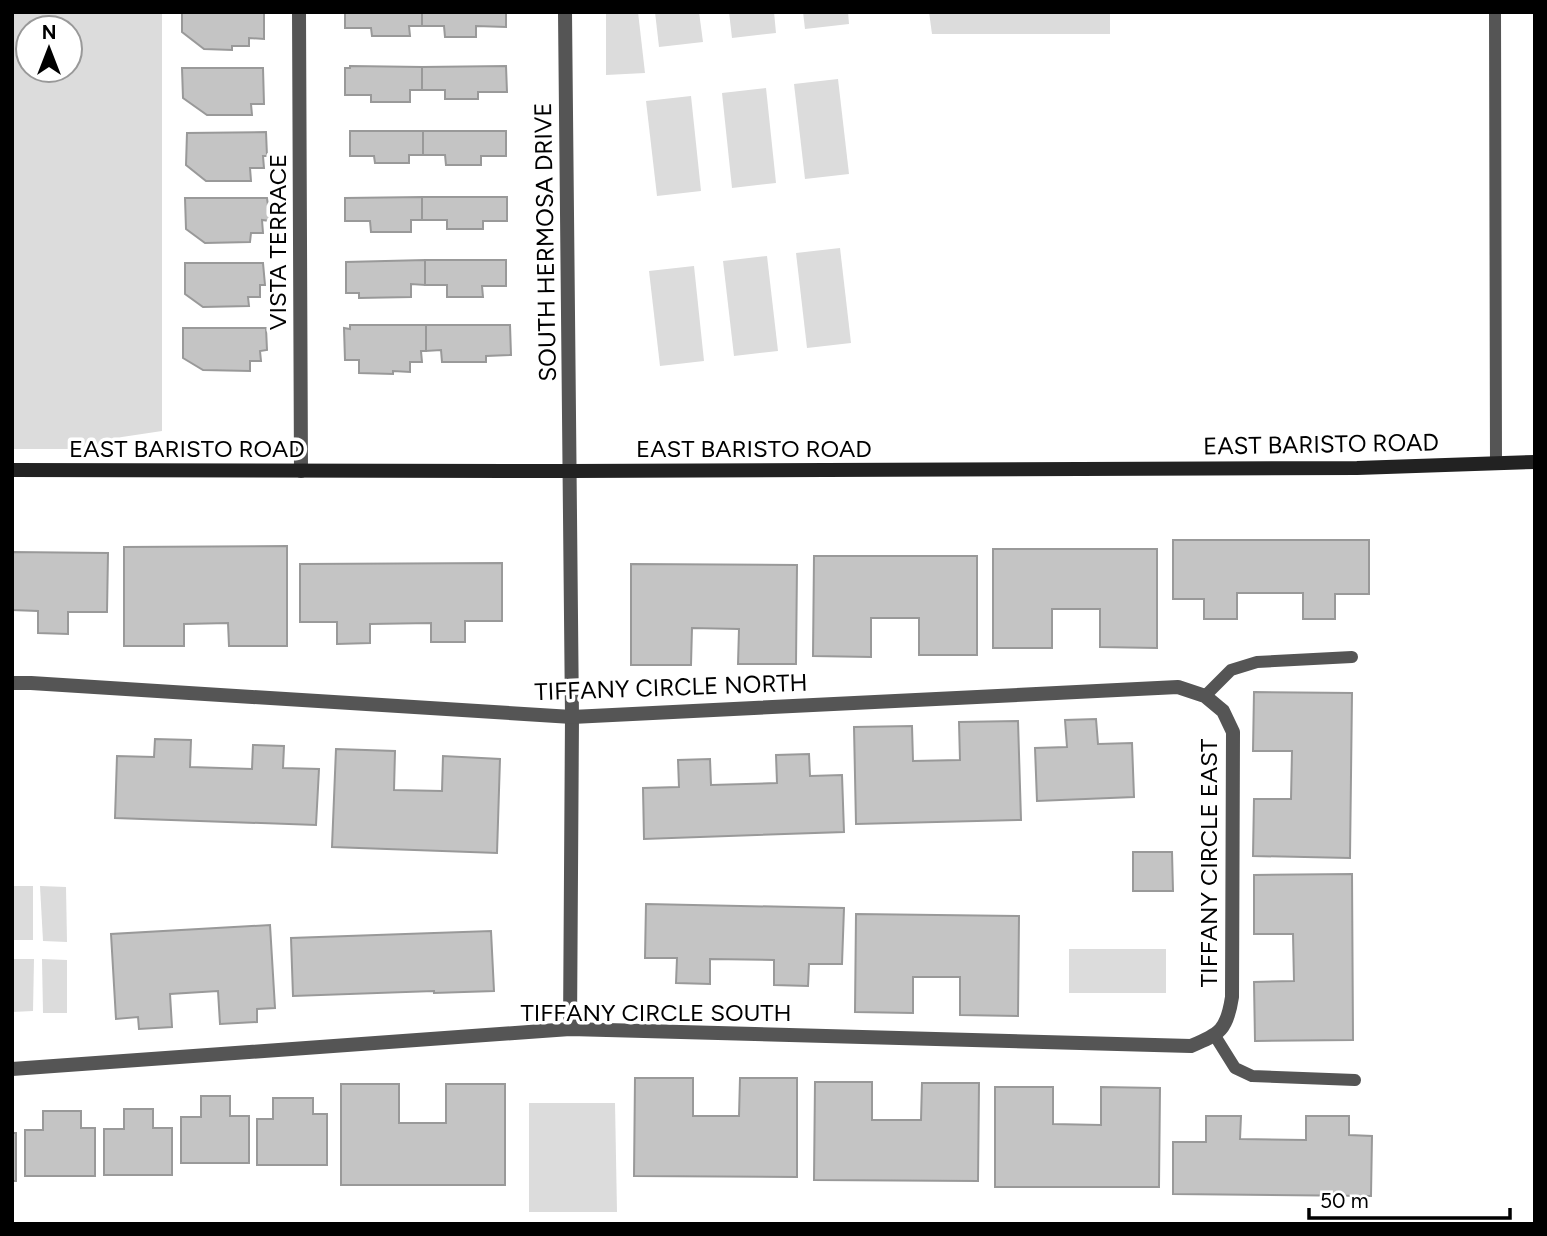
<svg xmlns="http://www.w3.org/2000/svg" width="1547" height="1236" font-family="Figtree,sans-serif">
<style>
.green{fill:#dcdcdc;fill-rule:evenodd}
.building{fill:#c4c4c4;stroke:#999;stroke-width:2}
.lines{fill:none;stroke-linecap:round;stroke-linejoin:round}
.lane{stroke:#555;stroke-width:12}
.street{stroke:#555;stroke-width:14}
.secondary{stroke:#222;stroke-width:14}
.labels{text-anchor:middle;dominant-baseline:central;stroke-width:7;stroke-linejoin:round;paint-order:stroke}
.street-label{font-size:24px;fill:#000;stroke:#fff}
</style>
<rect width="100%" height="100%" fill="#fff"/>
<g class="green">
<path d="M 12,12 L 162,12 L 162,431 L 122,437 L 92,449 L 12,449 ZM 28,28 L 70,28 L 70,70 L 28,70 Z"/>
<polygon points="606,12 638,12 645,73 606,75"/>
<polygon points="655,12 699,12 703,42 659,47"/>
<polygon points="729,12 774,12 776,33 732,38"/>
<polygon points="803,12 848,12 849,24 805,29"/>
<polygon points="929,12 1110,12 1110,34 932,34"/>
<polygon points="838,79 849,174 805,179 794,84"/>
<polygon points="766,88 776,183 732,188 722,93"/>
<polygon points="691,96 701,191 657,196 646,101"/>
<polygon points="840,248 851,343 807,348 796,253"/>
<polygon points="767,256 778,351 734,356 723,261"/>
<polygon points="694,266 704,361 660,366 649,271"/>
<rect x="12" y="886" width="21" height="54"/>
<polygon points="40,886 66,887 67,942 43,941"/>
<rect x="1069" y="949" width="97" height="44"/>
<polygon points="12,959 34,959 33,1011 12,1012"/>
<polygon points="42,959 67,960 67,1013 43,1013"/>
<polygon points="529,1103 615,1103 617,1212 529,1212"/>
</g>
<g class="building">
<polygon points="182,12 264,12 264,39 249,38 249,46 232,46 232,50 204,49 182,32"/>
<polygon points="345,12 422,12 422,26 409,26 410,36 372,36 371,28 345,28"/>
<polygon points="422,12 506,12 506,27 476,26 476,37 445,37 444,26 422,26"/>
<polygon points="350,66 422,67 422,90 410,90 410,102 371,102 371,95 345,95 345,68 350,68"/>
<polygon points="506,66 507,92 478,92 478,99 445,99 445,90 422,90 422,67"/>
<polygon points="182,68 263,68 264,104 251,104 252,115 207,115 183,98"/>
<polygon points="350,131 423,131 423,155 409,155 409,163 375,163 374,156 350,156"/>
<polygon points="423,131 506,131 506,156 481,156 481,165 446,165 445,155 423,155"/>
<polygon points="266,132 267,156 263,156 264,168 250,168 251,181 206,181 186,165 187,133"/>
<polygon points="422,197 422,220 411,220 411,232 371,232 370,221 345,221 345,198"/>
<polygon points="422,197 507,197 507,221 483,221 483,229 447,229 447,220 422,220"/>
<polygon points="185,198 267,198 270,221 262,220 263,233 251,233 250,242 205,243 186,229"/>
<polygon points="425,260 506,260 506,286 482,286 483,297 447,297 447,285 425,285"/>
<polygon points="425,260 425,285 411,284 411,297 359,298 359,293 346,293 346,262"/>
<polygon points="185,263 263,263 265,285 260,285 260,297 248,297 249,306 203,307 185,294"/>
<polygon points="350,325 426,325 426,351 421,351 422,362 410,362 410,372 393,371 393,374 359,373 359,360 345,360 344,328 350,329"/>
<polygon points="426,325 510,325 511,355 486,356 486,362 442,362 441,350 426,351"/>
<polygon points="183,328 266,328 267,350 260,351 261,361 250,361 250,371 203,370 183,358"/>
<polygon points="1173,540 1369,540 1369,594 1335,594 1335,619 1303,619 1303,593 1237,593 1237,619 1204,619 1204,599 1173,599"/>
<polygon points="287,546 287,646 229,646 228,623 184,624 184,646 124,646 124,547"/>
<polygon points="993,549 1157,549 1157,648 1100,647 1100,609 1052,609 1052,648 993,648"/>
<polygon points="12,552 108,553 107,612 68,612 68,634 38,633 38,611 12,610"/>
<polygon points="814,556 977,556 977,655 919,655 919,618 871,618 871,657 813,656"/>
<polygon points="502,563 502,621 465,621 465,642 431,642 431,623 370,624 370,643 337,644 337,622 300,622 300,564"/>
<polygon points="631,564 797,565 796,664 738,664 739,629 692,628 691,665 631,665"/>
<polygon points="1254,692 1352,693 1350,858 1253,856 1254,799 1291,799 1292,751 1253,751"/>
<polygon points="1096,719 1098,744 1132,743 1134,797 1037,801 1035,748 1067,747 1065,720"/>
<polygon points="1018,721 1021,820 856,824 854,727 912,726 913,761 960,760 959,722"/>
<polygon points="155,739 191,740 190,767 252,769 253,745 284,746 283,768 319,769 316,825 115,818 117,756 154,757"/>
<polygon points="336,749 395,751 394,790 442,791 443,756 500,759 497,853 332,847"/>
<polygon points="809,754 810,776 842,775 844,832 644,839 643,788 679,787 678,760 710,759 711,785 777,783 776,755"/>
<polygon points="1133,852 1172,852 1173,891 1133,891"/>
<polygon points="1352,874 1353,1040 1255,1041 1254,982 1294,981 1293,934 1254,934 1254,875"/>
<polygon points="646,904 844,908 842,964 809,964 808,986 774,985 774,960 710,959 710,984 676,983 677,958 645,958"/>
<polygon points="856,914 1019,916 1018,1016 960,1015 960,977 913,977 913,1013 855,1012"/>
<polygon points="270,925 275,1008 257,1009 257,1022 220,1024 218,991 170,994 172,1027 139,1029 138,1017 116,1019 111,934"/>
<polygon points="491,931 494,991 434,993 434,991 293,996 291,938"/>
<polygon points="635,1078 693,1078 693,1116 739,1116 740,1078 797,1078 797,1177 634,1176"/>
<polygon points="815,1082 872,1082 872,1120 921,1120 922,1083 979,1083 978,1181 814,1180"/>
<polygon points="341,1084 399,1084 399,1123 446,1123 446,1084 505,1084 505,1185 341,1185"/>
<polygon points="995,1087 1053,1087 1053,1124 1101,1125 1101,1087 1160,1088 1159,1187 995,1187"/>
<polygon points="201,1096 230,1096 230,1116 249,1116 249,1163 181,1163 181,1117 201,1117"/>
<polygon points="273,1098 313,1098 313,1114 327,1114 327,1165 257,1165 257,1119 273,1119"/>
<polygon points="124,1109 153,1109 153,1128 172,1128 172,1175 104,1175 104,1129 124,1129"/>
<polygon points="43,1111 81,1111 81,1128 95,1128 95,1176 25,1176 25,1130 43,1130"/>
<polygon points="1206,1116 1241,1116 1240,1139 1306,1140 1306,1116 1349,1116 1349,1135 1372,1136 1371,1196 1173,1194 1173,1142 1206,1142"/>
<rect x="12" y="1133" width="4" height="48"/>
</g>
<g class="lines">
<g class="lane">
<polyline points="1495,12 1496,462"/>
<polyline points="1205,696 1231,670 1257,662 1352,657"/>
<polyline points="1215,1036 1235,1068 1252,1076 1355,1080"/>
</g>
<g class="street">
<polyline points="299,12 301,471"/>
<polyline points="565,12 572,717 570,1029"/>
<path d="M 12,683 L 31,683 L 572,717 L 1178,687 L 1205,696 L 1223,711 L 1233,732 L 1232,997 C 1227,1030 1220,1034 1191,1046 L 570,1029 L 12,1069"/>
</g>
<polyline class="secondary" points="12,470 570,471 1357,468 1535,462"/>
</g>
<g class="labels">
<g class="street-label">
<text transform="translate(277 242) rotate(-90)">VISTA TERRACE</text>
<text transform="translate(545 242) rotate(-91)">SOUTH HERMOSA DRIVE</text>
<text transform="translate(1321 444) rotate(-1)">EAST BARISTO ROAD</text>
<text x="187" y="448">EAST BARISTO ROAD</text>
<text x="754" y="448">EAST BARISTO ROAD</text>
<text transform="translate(671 687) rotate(-2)">TIFFANY CIRCLE NORTH</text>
<text transform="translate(1208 863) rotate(-90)">TIFFANY CIRCLE EAST</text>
<text x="656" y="1012">TIFFANY CIRCLE SOUTH</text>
</g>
</g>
<rect width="1547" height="1236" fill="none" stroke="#000000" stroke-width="28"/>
<g transform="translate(49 49)"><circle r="33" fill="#ffffff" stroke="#999999" stroke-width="2"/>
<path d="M0-5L12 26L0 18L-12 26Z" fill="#000000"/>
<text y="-10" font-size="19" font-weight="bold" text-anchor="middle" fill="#000000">N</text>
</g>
<path d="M1309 1208v10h201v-10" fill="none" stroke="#000000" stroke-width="3.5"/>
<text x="1320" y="1208" font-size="21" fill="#000000" stroke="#ffffff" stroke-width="5" paint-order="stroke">50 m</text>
</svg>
